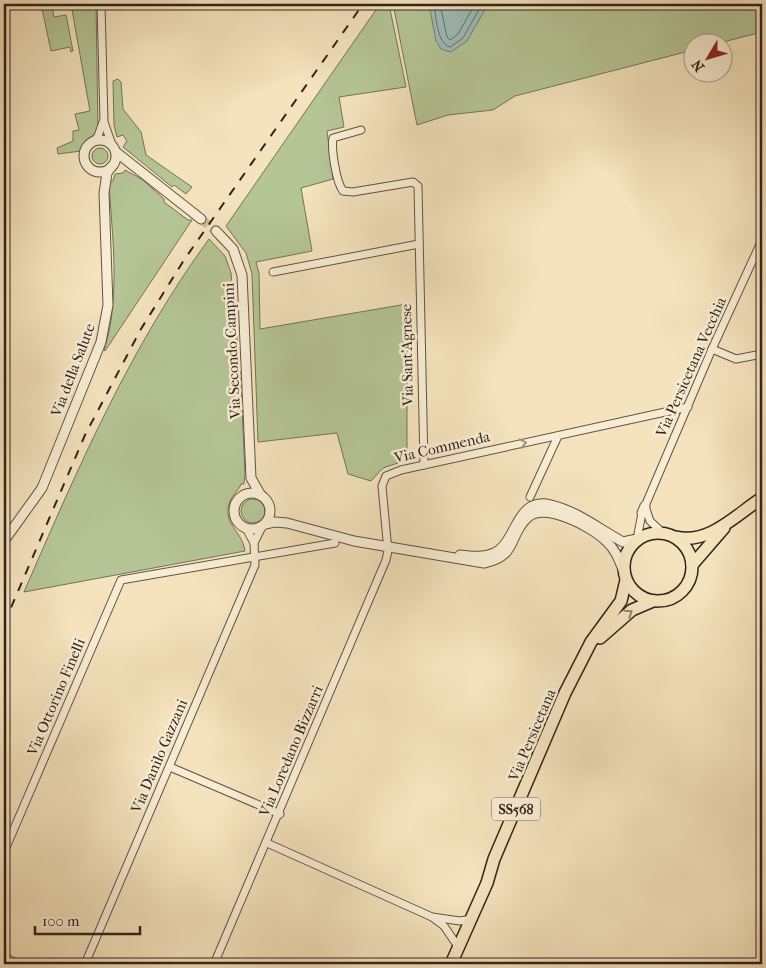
<svg xmlns="http://www.w3.org/2000/svg" width="766" height="968" font-family="'IM FELL French Canon',serif">
<style>
.green{fill:#b5c596;stroke:#747459}
.water{fill:#9ebdb9;stroke:#737f7a}
.lines{fill:none;stroke-linecap:round;stroke-linejoin:round}
.shore{stroke:#68706a;stroke-width:1}
.tertiary-tunnel{stroke:#cdbc9d;stroke-width:9;stroke-dasharray:9 4.5;stroke-linecap:butt}
.minor-casing{stroke:#625244;stroke-width:9}
.tertiary-casing{stroke:#625244;stroke-width:11}
.primary-casing{stroke:#32221c;stroke-width:14}
.minor{stroke:#f8edd4;stroke-width:7}
.tertiary{stroke:#f8edd4;stroke-width:9}
.primary{stroke:#f4e3bd;stroke-width:11}
.rail{stroke:#32221c;stroke-width:2;stroke-dasharray:9 9;stroke-linecap:butt}
.oneway{stroke:#9f9281}
.oneway2{stroke:#93826c}
.labels{text-anchor:middle;dominant-baseline:central;stroke-width:5;stroke-linejoin:round;paint-order:stroke}
.shield{fill:#f8edd4;stroke:#6d5f53;stroke-width:1}
.shield-label{font-size:14px;font-weight:bold;fill:#32221c}
.street-label{font-size:15px;fill:#32221c;stroke:#f8edd4}
</style>
<rect width="100%" height="100%" fill="#f4e3bd"/>
<filter id="stains"><feTurbulence type="fractalNoise" baseFrequency=".004" numOctaves="4"/><feColorMatrix values="0 0 0 0 .2 0 0 0 0 .09 0 0 0 0 .02 0 0 0 .5 -.17"/></filter>
<radialGradient id="worn" r=".72"><stop offset=".6" stop-color="#630" stop-opacity="0"/><stop offset="1" stop-color="#630" stop-opacity=".3"/></radialGradient>
<g class="green">
<polygon points="41,4 56,4 52,6 54,17 66,15 73,51 71,52 70,47 51,51"/>
<polygon points="71,4 96,4 98,131 81,151 58,154 57,148 73,141 73,131 79,130 75,114 90,111"/>
<polygon points="380,4 389,4 406,87 339,97 344,127 327,131 333,179 301,188 312,251 256,262 259,273 260,329 407,304 407,460 383,468 371,481 348,474 337,433 258,442 252,274 246,253 226,226"/>
<polygon points="393,4 757,4 762,32 723,42 694,42 693,50 515,96 493,110 448,115 417,125"/>
<polygon points="118,79 121,82 123,109 141,132 146,155 192,187 186,194 174,185 172,187 123,147 127,141 123,135 117,137 114,125 113,81"/>
<circle cx="100" cy="156" r="8"/>
<path d="M 125,170 L 143,180 L 164,199 L 164,202 L 188,220 L 192,220 L 105,351 L 104,350 C 121,298 112,236 109,182 L 113,181 L 115,174 L 123,173 Z"/>
<path d="M 209,239 L 225,256 L 231,273 L 241,382 L 245,474 L 244,484 L 241,484 C 238,492 231,496 229,504 C 223,525 242,530 245,551 L 24,592 C 77,470 130,347 209,239 Z"/>
<circle cx="253" cy="511" r="12"/>
</g>
<polygon class="water" points="429,4 488,4 467,41 451,52 441,49 436,41"/>
<g class="lines">
<g class="shore">
<path d="M 434,4 C 436,16 437,44 450,47 L 463,38 L 482,4"/>
<polyline points="440,4 447,37 450,40 458,34 475,4"/>
</g>
<polyline class="tertiary-tunnel" points="201,219 216,231"/>
<g class="minor-casing">
<g id="minor">
<polyline points="101,4 104,122 112,145"/>
<polyline points="760,4 762,10"/>
<path d="M 361,130 L 333,138 C 331,148 336,182 343,191 L 353,192 L 413,182 L 418,186 L 424,465"/>
<polyline points="93,142 98,136 103,122"/>
<polyline points="273,272 419,244"/>
<polyline points="712,349 736,359 762,354"/>
<polyline points="530,497 558,436"/>
<polyline points="663,533 650,521 645,506 712,349 762,240"/>
<polyline points="637,539 642,513"/>
<polyline points="254,543 262,527"/>
<polyline points="170,767 280,814"/>
<polyline points="267,843 432,917 444,926 459,948"/>
<polyline points="4,852 121,580 335,543"/>
<polyline points="432,917 460,921 472,919"/>
<polyline points="4,957 19,964"/>
<polyline points="85,964 255,565 254,543 246,528"/>
<polyline points="214,964 386,560 388,551 382,486 386,476 401,470 688,407"/>
</g>
</g>
<g class="tertiary-casing">
<g id="tertiary">
<circle cx="100" cy="156" r="16"/>
<polyline points="116,152 201,219"/>
<polyline points="216,231 233,249 242,275 251,478 260,494"/>
<circle cx="252" cy="511" r="18"/>
<polyline points="642,513 645,506"/>
<path d="M 265,524 L 275,522 L 287,523 L 354,541 L 484,563 C 518,556 508,536 527,518 C 544,501 592,527 606,541 C 615,549 619,559 623,570"/>
<polyline points="4,541 42,488 101,342 108,305 104,193 107,173 111,167"/>
<path d="M 460,555 C 471,556 483,558 494,553 C 518,542 515,496 551,505 C 577,511 599,529 623,542 L 637,539"/>
</g>
</g>
<g class="primary-casing">
<g id="primary">
<circle cx="658" cy="567" r="34"/>
<path d="M 676,537 C 709,545 737,514 762,498"/>
<polyline points="692,565 724,528"/>
<polyline points="600,638 632,610 653,601"/>
<polyline points="451,964 487,883 494,859 565,693 591,642 621,601 626,580"/>
</g>
</g>
<use href="#minor" class="minor"/>
<use href="#tertiary" class="tertiary"/>
<use href="#primary" class="primary"/>
<polyline class="rail" points="4,624 85,435 141,329 184,260 363,4"/>
</g>
<defs><path id="oneway-chevron" d="M-2-3.5L2.5 0L-2 3.5" fill="none" stroke-width="1.6" stroke-linecap="round" stroke-linejoin="round" transform="scale(1.25)"/></defs>
<use class="oneway" href="#oneway-chevron" transform="translate(523 443) rotate(-13)"/>
<use class="oneway2" href="#oneway-chevron" transform="translate(629 613) rotate(-34)"/>
<g class="labels">
<rect class="shield" x="492" y="797.5" width="48" height="23" rx="4"/>
<g class="shield-label">
<text x="516" y="809">SS568</text>
</g>
<g class="street-label">
<text transform="translate(232 351) rotate(-93)">Via Secondo Campini</text>
<text transform="translate(407 355) rotate(-91)">Via Sant'Agnese</text>
<text transform="translate(691 367) rotate(-66)">Via Persicetana Vecchia</text>
<text transform="translate(73 370) rotate(-69)">Via della Salute</text>
<text transform="translate(442 447) rotate(-13)">Via Commenda</text>
<text transform="translate(56 697) rotate(-67)">Via Ottorino Finelli</text>
<text transform="translate(532 735) rotate(-67)">Via Persicetana</text>
<text transform="translate(291 751) rotate(-67)">Via Loredano Bizzarri</text>
<text transform="translate(159 756) rotate(-67)">Via Danilo Gazzani</text>
</g>
</g>
<rect width="766" height="968" fill="none" stroke="#f4e3bd" stroke-width="20"/>
<rect x="5" y="5" width="756" height="958" fill="none" stroke="#32221c" stroke-width="2.5"/>
<rect x="10" y="10" width="746" height="948" fill="none" stroke="#32221c"/>
<g transform="translate(708 58) rotate(232)"><circle r="24" fill="#f8edd4" stroke="#a99c8a"/>
<path d="M0-4L9 19L0 12L-9 19Z" fill="#8f2418"/>
<text y="-8" font-size="14" font-weight="bold" text-anchor="middle" fill="#32221c">N</text>
</g>
<path d="M35 926v8h105v-8" fill="none" stroke="#32221c" stroke-width="2.5"/>
<text x="42" y="926" font-size="15" fill="#32221c" stroke="#f8edd4" stroke-width="4" paint-order="stroke">100 m</text>
<rect width="100%" height="100%" filter="url(#stains)"/>
<rect width="100%" height="100%" fill="url(#worn)"/>
</svg>
